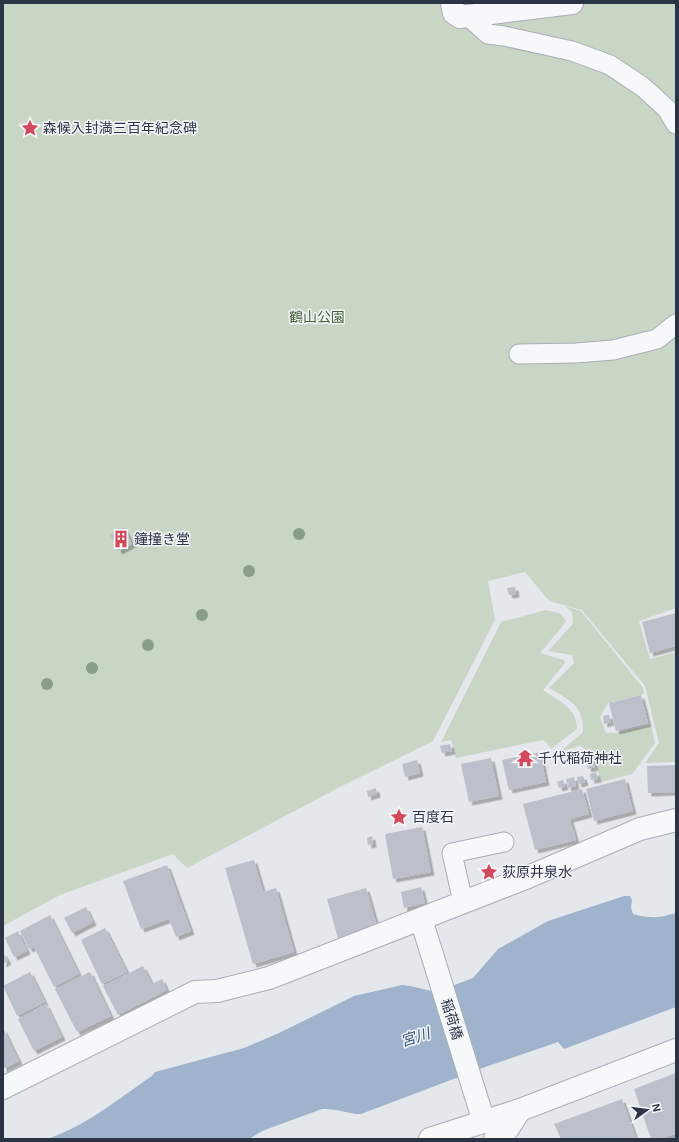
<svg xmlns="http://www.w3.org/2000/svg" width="679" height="1142" font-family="Helvetica,'Noto Sans JP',sans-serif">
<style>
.green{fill:#c9d6c5}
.water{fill:#9fb4cc}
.building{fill:#bbc0ca;filter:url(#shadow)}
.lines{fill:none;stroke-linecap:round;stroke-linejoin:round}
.service-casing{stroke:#a9aeb7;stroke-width:21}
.minor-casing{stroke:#a9aeb7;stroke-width:24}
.service{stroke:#f7f8fa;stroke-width:19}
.minor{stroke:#f7f8fa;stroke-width:22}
.tree{fill:#899d89}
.labels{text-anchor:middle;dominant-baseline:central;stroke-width:3;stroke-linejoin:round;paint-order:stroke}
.poi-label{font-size:14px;fill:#2b3445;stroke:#f4f6f9;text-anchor:start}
.park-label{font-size:14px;fill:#3f6138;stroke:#f4f6f9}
.street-label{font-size:14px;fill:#2b3445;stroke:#f4f6f9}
.water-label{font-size:15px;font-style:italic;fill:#34527a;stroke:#f4f6f9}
</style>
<defs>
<filter id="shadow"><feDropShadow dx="3.5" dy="3.5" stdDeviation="0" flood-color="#0004"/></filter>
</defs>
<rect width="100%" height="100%" fill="#e4e7ec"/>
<g class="green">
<polygon points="3,3 676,3 676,608 639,621 650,659 676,652 676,762 645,763 659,743 645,686 582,610 549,601 525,572 488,581 495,620 433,741 338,788 187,868 173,854 60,895 3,926"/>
<path d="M 565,606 L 581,611 L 643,688 L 644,694 L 608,703 L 600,717 L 606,733 L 615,733 L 651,725 L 655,743 L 632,774 L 601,782 L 592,749 L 585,750 L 581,746 L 561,751 L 583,732 C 584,705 570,701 549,688 L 574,663 L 572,655 L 548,651 L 572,625 L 573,619 L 572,612 Z"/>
<path d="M 546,610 L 559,613 L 565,619 L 566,622 L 540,653 L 564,660 L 565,663 L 543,690 C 558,701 577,707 577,729 L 551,749 L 547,743 L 543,740 L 456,758 L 451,740 L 441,742 L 501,622 Z"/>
</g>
<path class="water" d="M 624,896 L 630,896 L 632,900 L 631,907 L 633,914 C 651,919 659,918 676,913 L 676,1007 L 564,1049 L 558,1042 L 488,1066 L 361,1114 C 348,1114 335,1108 322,1109 L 262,1131 L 249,1139 L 47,1139 C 86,1126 118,1099 152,1076 L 155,1072 L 244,1048 L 279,1033 L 354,996 L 402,985 L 410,986 L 436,992 L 473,978 L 498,949 L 548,921 Z"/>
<g class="building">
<polygon points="124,527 132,544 119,551 110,535"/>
<polygon points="515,587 516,594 509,595 507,588"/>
<polygon points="676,613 676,646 650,653 642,622"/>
<polygon points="641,695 648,723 616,731 609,703"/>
<polygon points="609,715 611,722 604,724 603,716"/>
<polygon points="450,744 452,751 442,753 440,746"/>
<polygon points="540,752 546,782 509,790 502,760"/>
<polygon points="591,752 595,767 588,769 584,753"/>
<polygon points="491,758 499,796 469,802 461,764"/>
<polygon points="417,760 420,773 405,777 402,764"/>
<polygon points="676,765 676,792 648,793 647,766"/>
<polygon points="596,772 598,779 591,780 590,774"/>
<polygon points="583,776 585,782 578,784 577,777"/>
<polygon points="574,777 576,786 568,788 566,779"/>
<polygon points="625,779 633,811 594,821 586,789"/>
<polygon points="563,780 565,786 559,788 557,782"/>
<polygon points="376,788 377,794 368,797 367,791"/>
<polygon points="582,789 589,814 570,819 576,840 535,850 523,804"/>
<polygon points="422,827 431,872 393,879 385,834"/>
<polygon points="372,836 373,844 368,845 367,838"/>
<polygon points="254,860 263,892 276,888 294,952 253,964 225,868"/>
<polygon points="167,865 191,931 176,937 169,919 141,929 123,881"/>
<polygon points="421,887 425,903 404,908 401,892"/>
<polygon points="366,888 377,926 338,938 327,899"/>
<polygon points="86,907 93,922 72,933 64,918"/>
<polygon points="50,915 79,974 54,987 34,947 29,949 20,931"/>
<polygon points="105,928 127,972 102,984 81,940"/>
<polygon points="18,931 27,951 14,957 5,938"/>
<polygon points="3,952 8,961 3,964"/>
<polygon points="143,966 152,984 162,979 167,990 118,1015 103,986"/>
<polygon points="30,972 45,1002 17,1016 3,986"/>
<polygon points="90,972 111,1016 77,1032 55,989"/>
<polygon points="46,1004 62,1037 34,1051 18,1019"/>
<polygon points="3,1028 19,1061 3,1069"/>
<polygon points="676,1073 676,1134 658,1139 651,1139 634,1089"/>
<polygon points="622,1099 636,1139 561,1139 554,1124"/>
</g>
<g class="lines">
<g class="service-casing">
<g id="service">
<polyline points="469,17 488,34 504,36 572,51 610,65 643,87 667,109 676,124"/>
<polyline points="519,354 576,353 613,350 657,339 676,324"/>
<polyline points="463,902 452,853 504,842"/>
</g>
</g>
<g class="minor-casing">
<g id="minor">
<polyline points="452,3 454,13 460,17 572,3"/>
<polyline points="421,919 484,1122"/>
<polyline points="3,1088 195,992 217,991 269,978 528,877 640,829 676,820"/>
<polyline points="430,1139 520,1110 676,1050"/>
<polyline points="495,1139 507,1130 520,1110"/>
</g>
</g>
<use href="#service" class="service"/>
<use href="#minor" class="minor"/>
</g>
<g class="tree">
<circle cx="299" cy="534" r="6"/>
<circle cx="249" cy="571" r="6"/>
<circle cx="202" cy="615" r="6"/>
<circle cx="148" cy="645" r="6"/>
<circle cx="92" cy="668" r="6"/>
<circle cx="47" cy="684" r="6"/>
</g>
<defs>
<g id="sight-bare" transform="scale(1.38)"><path d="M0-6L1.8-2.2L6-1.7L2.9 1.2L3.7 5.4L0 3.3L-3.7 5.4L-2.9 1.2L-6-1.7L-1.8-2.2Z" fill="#d1495b" stroke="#f4f6f9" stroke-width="2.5" paint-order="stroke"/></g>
<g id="building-bare" transform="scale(1.38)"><path d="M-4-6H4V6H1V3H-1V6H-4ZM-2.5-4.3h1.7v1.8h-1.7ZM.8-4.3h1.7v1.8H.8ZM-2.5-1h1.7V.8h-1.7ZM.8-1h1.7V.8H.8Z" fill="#d1495b" stroke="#f4f6f9" stroke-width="2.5" paint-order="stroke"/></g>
<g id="temple-bare" transform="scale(1.38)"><path d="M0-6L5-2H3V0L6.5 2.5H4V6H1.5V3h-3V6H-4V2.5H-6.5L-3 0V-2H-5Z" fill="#d1495b" stroke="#f4f6f9" stroke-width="2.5" paint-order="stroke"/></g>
</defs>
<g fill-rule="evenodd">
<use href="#sight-bare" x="30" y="128"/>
<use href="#building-bare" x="121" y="539"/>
<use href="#temple-bare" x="525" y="758"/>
<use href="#sight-bare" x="399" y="817"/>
<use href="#sight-bare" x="489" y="872"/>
</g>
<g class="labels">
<g class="poi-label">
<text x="43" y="128">森候入封満三百年紀念碑</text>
<text x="134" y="539">鐘撞き堂</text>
<text x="538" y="758">千代稲荷神社</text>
<text x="412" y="817">百度石</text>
<text x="502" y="872">荻原井泉水</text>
</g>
<g class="park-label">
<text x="317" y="317">鶴山公園</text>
</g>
<g class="street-label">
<text transform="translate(452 1019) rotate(73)">稲荷橋</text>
</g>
<g class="water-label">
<text transform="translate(415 1037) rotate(-18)">宮川</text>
</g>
</g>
<rect width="679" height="1142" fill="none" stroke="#2b3445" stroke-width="8"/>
<g transform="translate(647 1110) rotate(76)" stroke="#f4f6f9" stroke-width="3" paint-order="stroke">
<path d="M0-3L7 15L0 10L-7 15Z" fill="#2b3445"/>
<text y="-6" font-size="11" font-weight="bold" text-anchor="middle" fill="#2b3445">N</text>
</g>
</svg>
